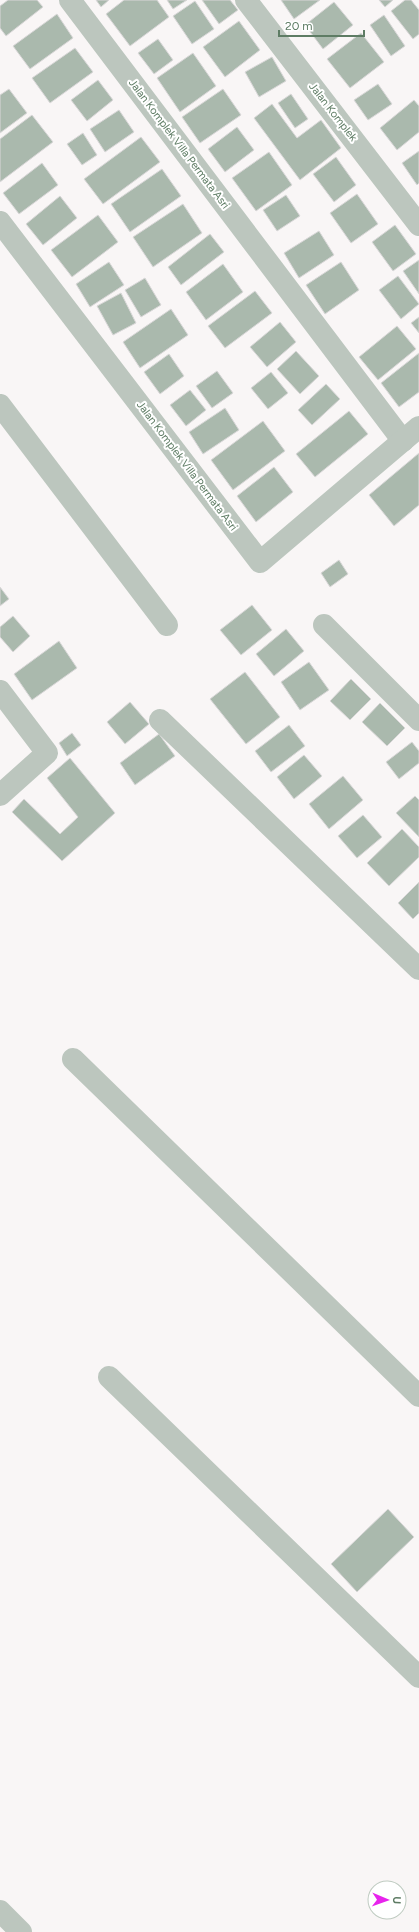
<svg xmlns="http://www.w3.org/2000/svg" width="419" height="1932" font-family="Figtree,sans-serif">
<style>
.building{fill:#aab9ad;stroke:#dad8d9}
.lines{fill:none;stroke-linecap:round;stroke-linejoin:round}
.street{stroke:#bcc6be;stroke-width:22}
.labels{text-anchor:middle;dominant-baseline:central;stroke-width:4;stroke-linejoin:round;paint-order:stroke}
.street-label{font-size:11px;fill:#5e7c64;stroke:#fff}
</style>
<rect width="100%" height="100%" fill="#f9f6f6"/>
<g class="building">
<polygon points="8,0 37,0 43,7 6,36 0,28 0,6"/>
<polygon points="96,0 109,0 101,7"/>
<polygon points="124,0 157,0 169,17 130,46 106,14"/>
<polygon points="167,0 187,0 173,9"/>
<polygon points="202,0 230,0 238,10 219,24"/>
<polygon points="281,0 320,0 294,19"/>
<polygon points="379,0 393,0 385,7"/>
<polygon points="405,0 411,0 419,10 419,34 413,39 391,11"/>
<polygon points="195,1 214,29 192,44 173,16"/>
<polygon points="334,2 353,25 323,49 305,25"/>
<polygon points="57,14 73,38 30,69 13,46"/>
<polygon points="384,15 405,46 391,56 370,25"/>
<polygon points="239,21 260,50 225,77 203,47"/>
<polygon points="361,33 384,62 350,88 327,59"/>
<polygon points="158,39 173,60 154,74 138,53"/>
<polygon points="75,48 93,72 50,103 32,78"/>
<polygon points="193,53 216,86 180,112 157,78"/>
<polygon points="272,57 286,81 259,97 245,72"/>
<polygon points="98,80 113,100 87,121 71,100"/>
<polygon points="378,84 392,104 368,120 354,100"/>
<polygon points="9,89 27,113 0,133 0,95"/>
<polygon points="223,89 241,115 200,143 182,117"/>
<polygon points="291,94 308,119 295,128 278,103"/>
<polygon points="414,100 419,106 419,132 397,150 380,128"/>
<polygon points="272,104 297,138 321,120 341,148 300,180 254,118"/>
<polygon points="119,110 134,132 105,152 90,129"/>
<polygon points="32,115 53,142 0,182 0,139"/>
<polygon points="237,127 254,150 225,172 208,149"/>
<polygon points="83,133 97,155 82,165 67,144"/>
<polygon points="141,137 160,162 103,204 84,179"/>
<polygon points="419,151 419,183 417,185 402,163"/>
<polygon points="269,152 292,185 256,211 232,178"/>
<polygon points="336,157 356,185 334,202 313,174"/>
<polygon points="42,163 58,185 19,214 3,193"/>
<polygon points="162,169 181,196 130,232 111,204"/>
<polygon points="357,194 378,224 351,243 330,213"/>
<polygon points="286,195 300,216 277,231 263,210"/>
<polygon points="60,196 77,218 43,245 26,224"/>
<polygon points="183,204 202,233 153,267 133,237"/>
<polygon points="98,215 118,242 72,277 51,250"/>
<polygon points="395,225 416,254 393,271 372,242"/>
<polygon points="319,231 334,255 299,278 284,253"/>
<polygon points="210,234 224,252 181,285 168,267"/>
<polygon points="419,260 419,294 403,271"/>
<polygon points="109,262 124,285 90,307 76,284"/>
<polygon points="341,262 359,290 325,314 306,285"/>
<polygon points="223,264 243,292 206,320 186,292"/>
<polygon points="398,276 419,304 401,319 379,290"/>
<polygon points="145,278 161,305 141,317 125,290"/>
<polygon points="255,291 272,313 225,348 208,326"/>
<polygon points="121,293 136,323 113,335 97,306"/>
<polygon points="171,309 188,335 140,368 123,342"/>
<polygon points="419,317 419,333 411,323"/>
<polygon points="280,322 296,342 267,367 250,347"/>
<polygon points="397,326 416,349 378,380 359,357"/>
<polygon points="296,351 319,376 300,394 277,369"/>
<polygon points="419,353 419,392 399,407 381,383"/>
<polygon points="169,354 184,376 160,394 144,372"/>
<polygon points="217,371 233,393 212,408 196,386"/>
<polygon points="271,372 288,393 268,409 251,388"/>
<polygon points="326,384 340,399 312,425 298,410"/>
<polygon points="190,390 206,410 186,426 170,405"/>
<polygon points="225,408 239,430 203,454 189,432"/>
<polygon points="349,411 368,434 315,477 296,454"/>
<polygon points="263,421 285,451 233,490 211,460"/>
<polygon points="419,453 419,505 394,526 369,495"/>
<polygon points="274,467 293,492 256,522 237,496"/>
<polygon points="339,560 348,574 330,587 321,573"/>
<polygon points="0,587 9,599 0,606"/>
<polygon points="252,605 272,630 241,655 220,630"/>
<polygon points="13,616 30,636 13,652 0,637 0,627"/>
<polygon points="286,629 304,651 274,676 256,654"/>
<polygon points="59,641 77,668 32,700 14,674"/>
<polygon points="309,662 329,690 300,710 281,682"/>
<polygon points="245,672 280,717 246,744 210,699"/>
<polygon points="351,679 371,699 350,720 330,701"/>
<polygon points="130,702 149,724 125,744 107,722"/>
<polygon points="380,703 405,728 387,746 362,722"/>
<polygon points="289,725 305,746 271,772 255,751"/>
<polygon points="72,733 81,745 67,756 59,743"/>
<polygon points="159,734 175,756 135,785 120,763"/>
<polygon points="412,742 419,751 419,763 399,779 386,762"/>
<polygon points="304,755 322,776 294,799 277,777"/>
<polygon points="70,758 115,813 62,861 12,812 24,799 60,834 78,817 47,778"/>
<polygon points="343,776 363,800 329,829 309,804"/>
<polygon points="415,796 419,800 419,837 396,813"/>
<polygon points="363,815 382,837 357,858 338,836"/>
<polygon points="402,829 419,847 419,857 389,886 367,863"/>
<polygon points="419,882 419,913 413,919 398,903"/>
<polygon points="388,1509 414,1537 357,1592 331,1564"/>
</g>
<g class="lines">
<g class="street">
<polyline points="70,0 403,441"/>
<polyline points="246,0 419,225"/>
<polyline points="0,222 260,562 419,427"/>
<polyline points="0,405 167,625"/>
<polyline points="324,625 419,720"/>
<polyline points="0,691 47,753 0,795"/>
<polyline points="160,720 419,969"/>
<polyline points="73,1059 419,1396"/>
<polyline points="109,1377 419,1677"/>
<polyline points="0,1911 21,1932"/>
</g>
</g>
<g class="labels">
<g class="street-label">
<text transform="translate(333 112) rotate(52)">Jalan Komplek</text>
<text transform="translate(179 144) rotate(53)">Jalan Komplek Villa Permata Asri</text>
<text transform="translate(187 466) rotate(53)">Jalan Komplek Villa Permata Asri</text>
</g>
</g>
<g transform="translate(387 1900) rotate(92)"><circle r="19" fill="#ffffff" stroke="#bfcbc1"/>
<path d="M0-3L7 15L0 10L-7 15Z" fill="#e723ec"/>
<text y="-6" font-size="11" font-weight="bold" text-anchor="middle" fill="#5e7c64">U</text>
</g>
<path d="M279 30v6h85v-6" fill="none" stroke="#5e7c64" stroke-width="2"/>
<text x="285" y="30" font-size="12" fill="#5e7c64" stroke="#ffffff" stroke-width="3" paint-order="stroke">20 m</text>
</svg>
